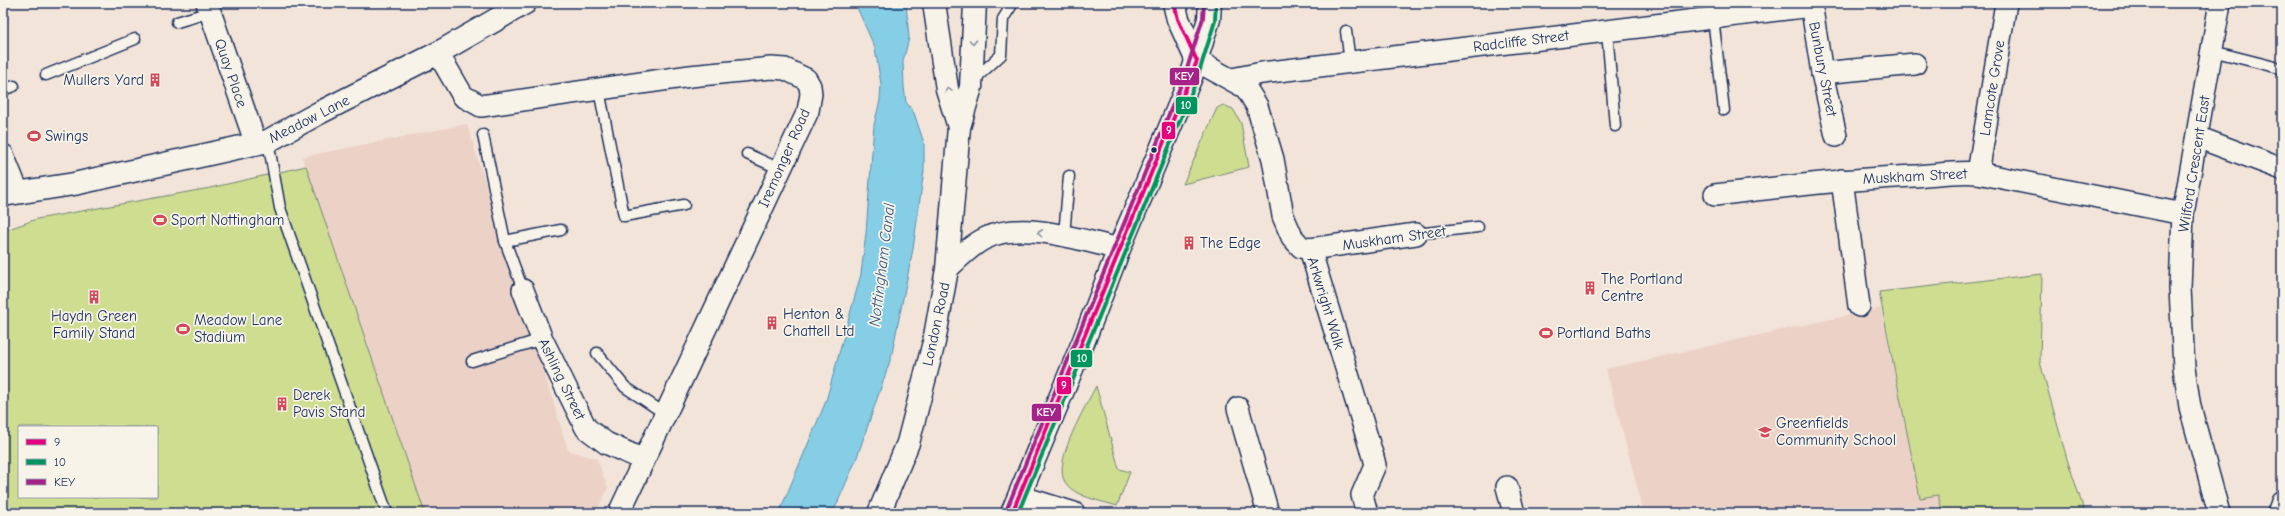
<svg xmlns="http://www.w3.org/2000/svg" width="2285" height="516" font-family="'Comic Neue',sans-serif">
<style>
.built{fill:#ecd1c7}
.green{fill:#cedd90;stroke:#748677;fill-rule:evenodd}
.water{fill:#85cee5;stroke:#5b8eaf}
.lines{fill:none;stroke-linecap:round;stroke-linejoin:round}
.lane-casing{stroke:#1b2f5e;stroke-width:13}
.street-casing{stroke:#1b2f5e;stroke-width:24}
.secondary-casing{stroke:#1b2f5e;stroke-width:25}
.primary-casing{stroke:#1b2f5e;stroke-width:25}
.lane{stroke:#f7f3e8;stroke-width:10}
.street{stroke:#f7f3e8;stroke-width:21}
.secondary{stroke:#f7f3e8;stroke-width:22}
.primary{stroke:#f7f3e8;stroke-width:22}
.bus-1-casing{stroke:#f7f3e8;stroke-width:7}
.bus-2-casing{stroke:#f7f3e8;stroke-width:7}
.bus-3-casing{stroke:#f7f3e8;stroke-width:7}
.bus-1{stroke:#e5007d;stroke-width:4}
.bus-2{stroke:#00945e;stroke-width:4}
.bus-3{stroke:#a52289;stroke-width:4}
.oneway{stroke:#8991a3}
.bus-dot{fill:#1b2f5e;stroke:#f7f3e8;stroke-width:1.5}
.labels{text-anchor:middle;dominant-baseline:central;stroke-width:3.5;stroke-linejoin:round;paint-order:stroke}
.street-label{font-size:15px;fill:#1b2f5e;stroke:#f7f3e8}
.poi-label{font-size:15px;fill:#1b2f5e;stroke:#f7f3e8;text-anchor:start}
.water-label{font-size:16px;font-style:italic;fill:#365780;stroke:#f7f3e8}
.line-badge{stroke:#f7f3e8;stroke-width:1.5}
.badge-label{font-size:11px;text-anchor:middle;font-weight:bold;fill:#fff}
</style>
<rect width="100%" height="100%" fill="#f2e4d9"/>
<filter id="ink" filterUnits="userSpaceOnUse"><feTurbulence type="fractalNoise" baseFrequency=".025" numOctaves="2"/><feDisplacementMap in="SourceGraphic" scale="8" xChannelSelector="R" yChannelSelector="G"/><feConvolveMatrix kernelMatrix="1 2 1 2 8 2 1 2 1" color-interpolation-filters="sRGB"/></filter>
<g filter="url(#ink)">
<g class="built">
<polygon points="467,124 568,450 597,459 608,488 596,513 420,513 302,157"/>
<polygon points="1881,308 1920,497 1939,495 1943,513 1644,513 1606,369"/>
</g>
<g class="green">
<polygon points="1223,105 1233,109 1241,123 1249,167 1183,184 1217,108"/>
<path d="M 306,166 L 425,513 L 3,513 L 3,231 L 37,219 L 210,188 ZM 19,427 L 157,427 L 157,497 L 19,497 Z"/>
<polygon points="2042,274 2040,362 2067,459 2085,513 1943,513 1938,495 1920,498 1879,292"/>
<path d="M 1096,386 L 1119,469 L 1130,472 L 1117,506 C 1102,501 1074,497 1065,482 C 1052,462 1086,406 1096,386 Z"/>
</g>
<polygon class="water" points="855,3 906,3 909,38 903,61 904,87 906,102 914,113 924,143 924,170 913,249 891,358 856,460 833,513 779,513 826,401 861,274 866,233 874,125 880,100 881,84 875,48"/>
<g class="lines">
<g class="lane-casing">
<g id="lane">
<polyline points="1713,18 1724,110"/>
<polyline points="177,22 210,12"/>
<polyline points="1346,31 1350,62"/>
<polyline points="1607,31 1615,126"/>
<polyline points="2212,51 2279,68"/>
<polyline points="46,75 135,39"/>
<polyline points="975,82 979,75 1001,55 1003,19 1013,3"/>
<polyline points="3,90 14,86"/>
<polyline points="599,90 624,216 684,205"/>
<polyline points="483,135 505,241 523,290"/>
<polyline points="268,141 280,208 387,513"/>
<polyline points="747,154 780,169"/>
<polyline points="1416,234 1478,227"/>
<polyline points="1064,236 1069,176"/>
<polyline points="505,241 561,230"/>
<polyline points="597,353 625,387 664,413"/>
<polyline points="472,361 542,339"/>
</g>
</g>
<g class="street-casing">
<g id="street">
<polyline points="207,3 256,144"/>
<polyline points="1811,3 1822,73 1836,136"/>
<polyline points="438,53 463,96 481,106 690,76 771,68 785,69 806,79 810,86 811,94 808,111 619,513"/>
<polyline points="1197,61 1246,88 1257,106 1273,159 1283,216 1292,237 1301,247 1310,249 1416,234"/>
<polyline points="1822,73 1915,64"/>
<polyline points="1232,79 1262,73 1811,6"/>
<polyline points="2197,137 2282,169"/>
<polyline points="3,155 18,192"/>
<polyline points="1978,173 2006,3"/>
<polyline points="1842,180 1859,306"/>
<path d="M 1715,195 C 1781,187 1847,179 1914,176 C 1935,175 1956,171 1978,173 L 2183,214"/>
<polyline points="1310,249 1373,457 1375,465 1362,495 1367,513"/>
<path d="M 947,269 C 959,258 971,245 986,238 C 1022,220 1081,240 1119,249"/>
<polyline points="523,290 542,339 586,428 606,443 644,460"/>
<polyline points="1238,408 1268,513"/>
<polyline points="1507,487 1514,513"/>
<polyline points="1019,496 1074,513"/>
<polyline points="2219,513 2190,407 2184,368 2180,288 2183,214 2220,3"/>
<polyline points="2278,513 2282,502"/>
</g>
</g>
<g class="secondary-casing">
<g id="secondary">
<polyline points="1174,3 1178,19 1197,61"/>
<polyline points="1012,513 1084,340 1119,249 1191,77 1209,19 1210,3"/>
</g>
</g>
<g class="primary-casing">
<g id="primary">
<polyline points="934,3 947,89 959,127"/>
<polyline points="3,195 74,184 268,141 319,113 438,53 525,3"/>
<polyline points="879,513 908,443 934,342 947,269 959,127 971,87 975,3"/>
</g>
</g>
<use href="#lane" class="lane"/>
<use href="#street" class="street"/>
<use href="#secondary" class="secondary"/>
<use href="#primary" class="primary"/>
<g class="bus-1-casing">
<polyline id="bus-1" points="1012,513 1197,61 1178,19 1174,3"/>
</g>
<g class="bus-2-casing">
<polyline id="bus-2" points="1018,513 1197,79 1215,21 1216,3"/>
</g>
<g class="bus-3-casing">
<polyline id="bus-3" points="1006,511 1185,75 1203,18 1204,3"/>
</g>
<use href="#bus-1" class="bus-1"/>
<use href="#bus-2" class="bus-2"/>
<use href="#bus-3" class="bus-3"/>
</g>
<defs><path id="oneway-chevron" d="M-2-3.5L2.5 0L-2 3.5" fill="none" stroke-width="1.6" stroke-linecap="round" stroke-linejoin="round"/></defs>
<g class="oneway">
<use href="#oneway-chevron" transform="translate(973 42) rotate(92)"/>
<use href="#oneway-chevron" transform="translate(948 90) rotate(-105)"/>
<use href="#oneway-chevron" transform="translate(1040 233) rotate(-173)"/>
</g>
</g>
<defs>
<g id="building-bare" transform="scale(1.08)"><path d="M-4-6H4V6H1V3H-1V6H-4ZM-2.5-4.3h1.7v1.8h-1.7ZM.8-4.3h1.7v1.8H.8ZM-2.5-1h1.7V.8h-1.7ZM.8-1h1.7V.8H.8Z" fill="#d1495b" stroke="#f7f3e8" stroke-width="2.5" paint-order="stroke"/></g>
<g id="stadium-bare" transform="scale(1.08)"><path d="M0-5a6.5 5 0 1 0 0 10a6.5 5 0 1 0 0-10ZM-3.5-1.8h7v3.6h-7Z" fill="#d1495b" stroke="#f7f3e8" stroke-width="2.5" paint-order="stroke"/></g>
<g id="school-bare" transform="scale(1.08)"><path d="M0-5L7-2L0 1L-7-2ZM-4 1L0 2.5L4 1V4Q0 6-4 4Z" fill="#d1495b" stroke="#f7f3e8" stroke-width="2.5" paint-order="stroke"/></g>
</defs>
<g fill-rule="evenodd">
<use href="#building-bare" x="155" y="80"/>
<use href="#stadium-bare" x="34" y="136"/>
<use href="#stadium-bare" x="160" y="220"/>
<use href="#building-bare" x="1189" y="243"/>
<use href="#building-bare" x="1590" y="288"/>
<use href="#building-bare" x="94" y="297"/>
<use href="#building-bare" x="772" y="323"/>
<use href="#stadium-bare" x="183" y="329"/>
<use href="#stadium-bare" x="1546" y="333"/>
<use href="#building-bare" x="282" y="404"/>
<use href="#school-bare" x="1765" y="432"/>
</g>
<circle class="bus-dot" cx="1154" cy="150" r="3.5"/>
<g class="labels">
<g class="street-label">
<text transform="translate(1521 41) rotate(-7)">Radcliffe Street</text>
<text transform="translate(1823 69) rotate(79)">Bunbury Street</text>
<text transform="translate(231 73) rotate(71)">Quay Place</text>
<text transform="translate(1992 88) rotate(-81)">Lamcote Grove</text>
<text transform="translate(309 119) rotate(-27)">Meadow Lane</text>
<text transform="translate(784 158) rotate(-66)">Iremonger Road</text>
<text transform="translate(2194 164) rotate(-81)">Wilford Crescent East</text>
<text transform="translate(1915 176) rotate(-3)">Muskham Street</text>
<text transform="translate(1394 238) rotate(-8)">Muskham Street</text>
<text transform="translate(1326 303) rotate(73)">Arkwright Walk</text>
<text transform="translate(936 324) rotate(-78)">London Road</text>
<text transform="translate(562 379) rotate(64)">Ashling Street</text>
</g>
<g class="poi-label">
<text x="144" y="80" text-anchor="end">Mullers Yard</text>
<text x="45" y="136">Swings</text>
<text x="171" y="220">Sport Nottingham</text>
<text x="1200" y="243">The Edge</text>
<text x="1601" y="279">The Portland<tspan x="1601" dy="17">Centre</tspan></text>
<text x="783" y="314">Henton &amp;<tspan x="783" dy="17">Chattell Ltd</tspan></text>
<text x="94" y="316" text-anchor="middle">Haydn Green<tspan x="94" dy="17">Family Stand</tspan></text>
<text x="194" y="320">Meadow Lane<tspan x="194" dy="17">Stadium</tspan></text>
<text x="1557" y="333">Portland Baths</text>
<text x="293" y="395">Derek<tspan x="293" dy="17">Pavis Stand</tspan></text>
<text x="1776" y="423">Greenfields<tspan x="1776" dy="17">Community School</tspan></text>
</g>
<g class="water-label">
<text transform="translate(882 265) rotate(-83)">Nottingham Canal</text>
</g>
</g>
<g class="line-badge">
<rect x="1169" y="67" width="31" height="19" rx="4" fill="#a52289"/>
<rect x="1175" y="96" width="23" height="19" rx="4" fill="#00945e"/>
<rect x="1161" y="121" width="15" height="19" rx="4" fill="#e5007d"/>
<rect x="1070" y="349" width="23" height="19" rx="4" fill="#00945e"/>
<rect x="1056" y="376" width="16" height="19" rx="4" fill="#e5007d"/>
<rect x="1031" y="403" width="31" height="19" rx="4" fill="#a52289"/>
</g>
<g class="badge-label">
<text x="1184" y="80">KEY</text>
<text x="1186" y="109">10</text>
<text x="1169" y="134">9</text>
<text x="1082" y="362">10</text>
<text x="1064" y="389">9</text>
<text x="1046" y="416">KEY</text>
</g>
<rect width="2285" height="516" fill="none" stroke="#f7f3e8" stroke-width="16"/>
<rect x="8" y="8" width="2269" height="500" fill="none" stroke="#1b2f5e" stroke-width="1.5" filter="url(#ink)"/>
<rect x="18" y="426" width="140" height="72" fill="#f7f3e8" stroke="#9fa5b1"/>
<rect x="26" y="439" width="20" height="6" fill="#e5007d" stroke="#9fa5b1"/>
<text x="54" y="446" font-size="12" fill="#1b2f5e">9</text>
<rect x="26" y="459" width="20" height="6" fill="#00945e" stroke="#9fa5b1"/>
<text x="54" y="466" font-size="12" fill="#1b2f5e">10</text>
<rect x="26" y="479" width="20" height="6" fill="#a52289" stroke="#9fa5b1"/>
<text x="54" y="486" font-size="12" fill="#1b2f5e">KEY</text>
</svg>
